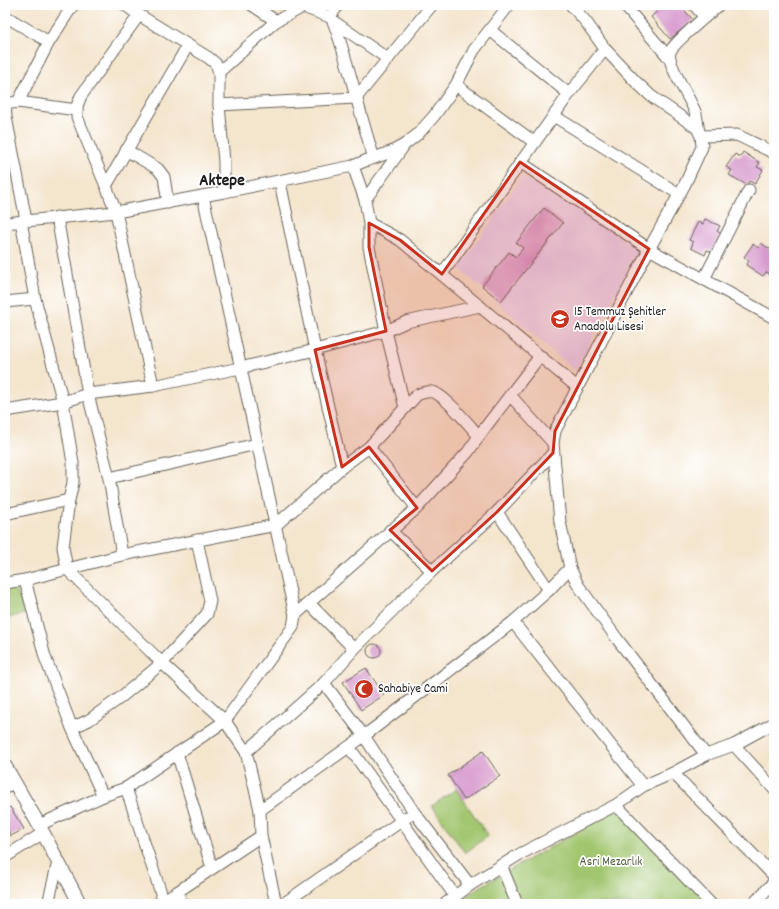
<svg xmlns="http://www.w3.org/2000/svg" width="779" height="909" font-family="Dekko,sans-serif">
<style>
.built{fill:#e6d2f0}
.green{fill:#a2c670;stroke:#5f7146}
.building{fill:#d79ace}
.lines{fill:none;stroke-linecap:round;stroke-linejoin:round}
.minor-casing{stroke:#68625a;stroke-width:13}
.major-casing{stroke:#68625a;stroke-width:15}
.minor{stroke:#fff;stroke-width:11}
.major{stroke:#fff;stroke-width:13}
.marked{fill:#c8321e;fill-opacity:0.2;stroke:#c8321e;stroke-width:3;stroke-linejoin:round}
.labels{text-anchor:middle;dominant-baseline:central;stroke-width:3.5;stroke-linejoin:round;paint-order:stroke}
.poi-label{font-size:13px;fill:#1c1c1c;stroke:#fff;text-anchor:start}
.park-label{font-size:13px;fill:#52603e;stroke:#fff}
.district-label{font-size:17px;font-weight:bold;fill:#1c1c1c;stroke:#fff}
</style>
<rect width="100%" height="100%" fill="#fff"/>
<filter id="ink" filterUnits="userSpaceOnUse"><feTurbulence type="fractalNoise" baseFrequency=".025" numOctaves="2"/><feDisplacementMap in="SourceGraphic" scale="8" xChannelSelector="R" yChannelSelector="G"/><feConvolveMatrix kernelMatrix="1 2 1 2 8 2 1 2 1" color-interpolation-filters="sRGB"/></filter>
<filter id="wash" filterUnits="userSpaceOnUse"><feTurbulence type="fractalNoise" baseFrequency=".012" numOctaves="4" result="noise"/><feDisplacementMap in="SourceGraphic" scale="16" xChannelSelector="R" yChannelSelector="G"/><feGaussianBlur stdDeviation="0.9" result="paint"/><feColorMatrix in="noise" values="0 0 0 0 0 0 0 0 0 0 0 0 0 0 0 0 0 1.4 0 .05"/><feComposite in="paint" operator="in"/></filter>
<g filter="url(#wash)">
<rect width="100%" height="100%" fill="#f4e5cd"/>
<polygon class="built" points="522,177 580,209 639,250 575,371 459,268"/>
<g class="green">
<polygon points="13,580 25,614 5,618 5,582"/>
<polygon points="456,789 488,836 465,853 432,806"/>
<polygon points="619,808 711,904 456,904 478,888"/>
</g>
<g id="blocks">
<g class="building">
<polygon points="664,5 680,5 693,20 670,39 651,17"/>
<polygon points="743,152 760,163 757,167 763,170 755,184 749,181 747,185 729,175 732,170 726,167 735,154 740,157"/>
<polygon points="544,208 563,223 501,301 482,286 509,252 516,257 523,248 516,243"/>
<polygon points="705,219 720,226 717,231 721,234 712,252 707,250 705,255 691,248 693,242 689,240 698,222 703,224"/>
<polygon points="761,243 774,252 774,271 771,275 766,272 763,276 746,265 749,261 744,257 753,244 758,248"/>
<circle cx="374" cy="651" r="7"/>
<polygon points="366,668 384,695 361,710 343,682"/>
<polygon points="483,751 500,776 464,800 448,775"/>
<polygon points="10,807 24,829 11,836 5,826 5,810"/>
</g>
</g>
</g>
<g filter="url(#ink)">
<use href="#blocks" fill-opacity="0" stroke="#68625a" stroke-width="1"/>
<g class="lines">
<g class="minor-casing">
<g id="minor">
<polyline points="125,5 139,15 209,58 216,64 219,72"/>
<polyline points="252,5 276,21"/>
<polyline points="624,5 670,59"/>
<polyline points="694,5 705,17"/>
<polyline points="139,15 81,96 77,106 77,117 106,186 116,212 153,386"/>
<polyline points="5,16 49,42"/>
<polyline points="330,17 338,5"/>
<polyline points="333,21 388,59"/>
<polyline points="490,30 569,94"/>
<polyline points="456,85 534,142"/>
<polyline points="18,102 49,42 73,5"/>
<polyline points="12,103 18,102 77,110"/>
<polyline points="5,104 6,117 26,220"/>
<polyline points="219,105 356,98 432,5"/>
<polyline points="554,116 679,194"/>
<path d="M 699,132 C 698,126 697,120 696,114 C 691,99 666,64 670,52 C 673,43 710,13 719,5"/>
<polyline points="701,136 737,135 774,153"/>
<polyline points="126,150 158,169 164,177 168,203"/>
<polyline points="374,158 391,152 404,145 418,134 434,116 456,85 474,50 509,5"/>
<polyline points="520,162 649,249 774,318"/>
<polyline points="353,166 365,200 369,223 400,240 577,387"/>
<polyline points="280,182 315,350 342,467"/>
<polyline points="106,186 188,45"/>
<path d="M 224,192 L 353,166 L 365,161 L 374,158 C 359,113 350,66 333,21 L 330,17 L 303,7"/>
<polyline points="365,200 403,147"/>
<polyline points="57,217 88,394 109,478 122,555"/>
<polyline points="21,221 35,299 63,402 73,463 73,483 69,500 63,547 67,569 162,663 225,721 246,752 260,810 261,836 276,904"/>
<polyline points="5,223 116,212 224,192 224,162 219,105 219,72 276,21 303,7 304,5"/>
<polyline points="369,223 369,247 386,331 405,408"/>
<polyline points="442,274 569,94 605,49"/>
<polyline points="704,279 749,190"/>
<polyline points="5,302 35,299"/>
<polyline points="510,395 553,443"/>
<polyline points="5,411 63,402 88,394 153,386 240,368 315,350 386,331 406,322 480,306"/>
<polyline points="369,447 417,508"/>
<polyline points="109,478 257,444"/>
<polyline points="497,512 549,590"/>
<polyline points="5,514 69,500"/>
<polyline points="390,530 432,571"/>
<polyline points="25,580 45,657 72,728 103,796"/>
<path d="M 5,583 L 25,580 L 122,555 L 276,525 L 342,467 L 369,447 L 417,395 C 422,393 427,391 432,392 C 443,393 470,426 479,436"/>
<polyline points="309,603 354,649"/>
<polyline points="295,615 417,508 468,452 484,429 540,356"/>
<polyline points="513,622 643,786"/>
<polyline points="324,683 364,736 414,812 470,885"/>
<polyline points="72,728 89,720 120,698 162,663 207,614 210,601 197,540"/>
<polyline points="734,745 774,789"/>
<polyline points="349,747 455,896"/>
<polyline points="246,752 324,683 354,649 432,571 497,512 553,453"/>
<polyline points="177,753 212,868"/>
<polyline points="706,755 734,745 774,723"/>
<polyline points="673,773 774,876"/>
<polyline points="5,788 14,781"/>
<polyline points="126,788 163,899"/>
<polyline points="616,805 711,904"/>
<polyline points="260,810 364,736 513,622 549,590 570,568"/>
<polyline points="39,825 103,796 126,788 225,721 293,627 295,615 203,196"/>
<polyline points="5,857 43,833"/>
<polyline points="501,865 517,904"/>
<polyline points="177,892 182,904"/>
<polyline points="48,904 58,862"/>
<polyline points="157,904 177,892 261,836"/>
<polyline points="283,904 407,817"/>
<polyline points="445,904 470,885 520,854 616,805 643,786 673,773 706,755 618,640 578,585 570,568 560,522 553,443 555,431 649,249 685,184 702,147 701,136 697,128 651,96 635,81 605,49 586,22 571,5"/>
<polyline points="753,904 774,882"/>
</g>
</g>
<g class="major-casing">
<polyline id="major" points="5,766 39,825 80,904"/>
</g>
<use href="#minor" class="minor"/>
<use href="#major" class="major"/>
</g>
</g>
<path class="marked" d="M 520,162 L 649,249 L 555,431 L 553,453 L 497,512 L 432,571 L 390,530 L 417,508 L 369,447 L 342,467 L 315,350 L 386,331 L 369,247 L 369,223 L 400,240 L 442,274 Z"/>
<defs>
<g id="school-disc" transform="scale(1)"><circle r="9.5" fill="#c8321e" stroke="#fff"/><path d="M0-5L7-2L0 1L-7-2ZM-4 1L0 2.5L4 1V4Q0 6-4 4Z" fill="#fff"/></g>
<g id="mosque-disc" transform="scale(1)"><circle r="9.5" fill="#c8321e" stroke="#fff"/><path d="M3.5-4.9A6 6 0 1 0 3.5 4.9A5 5 0 1 1 3.5-4.9Z" fill="#fff"/></g>
</defs>
<g fill-rule="evenodd">
<use href="#school-disc" x="560" y="319"/>
<use href="#mosque-disc" x="364" y="689"/>
</g>
<g class="labels">
<g class="poi-label">
<text x="574" y="312">15 Temmuz Şehitler<tspan x="574" dy="15">Anadolu Lisesi</tspan></text>
<text x="378" y="689">Sahabiye Cami</text>
</g>
<g class="park-label">
<text x="611" y="862">Asri Mezarlık</text>
</g>
<g class="district-label">
<text x="222" y="182">Aktepe</text>
</g>
</g>
<rect width="779" height="909" fill="none" stroke="#fff" stroke-width="20"/>
</svg>
